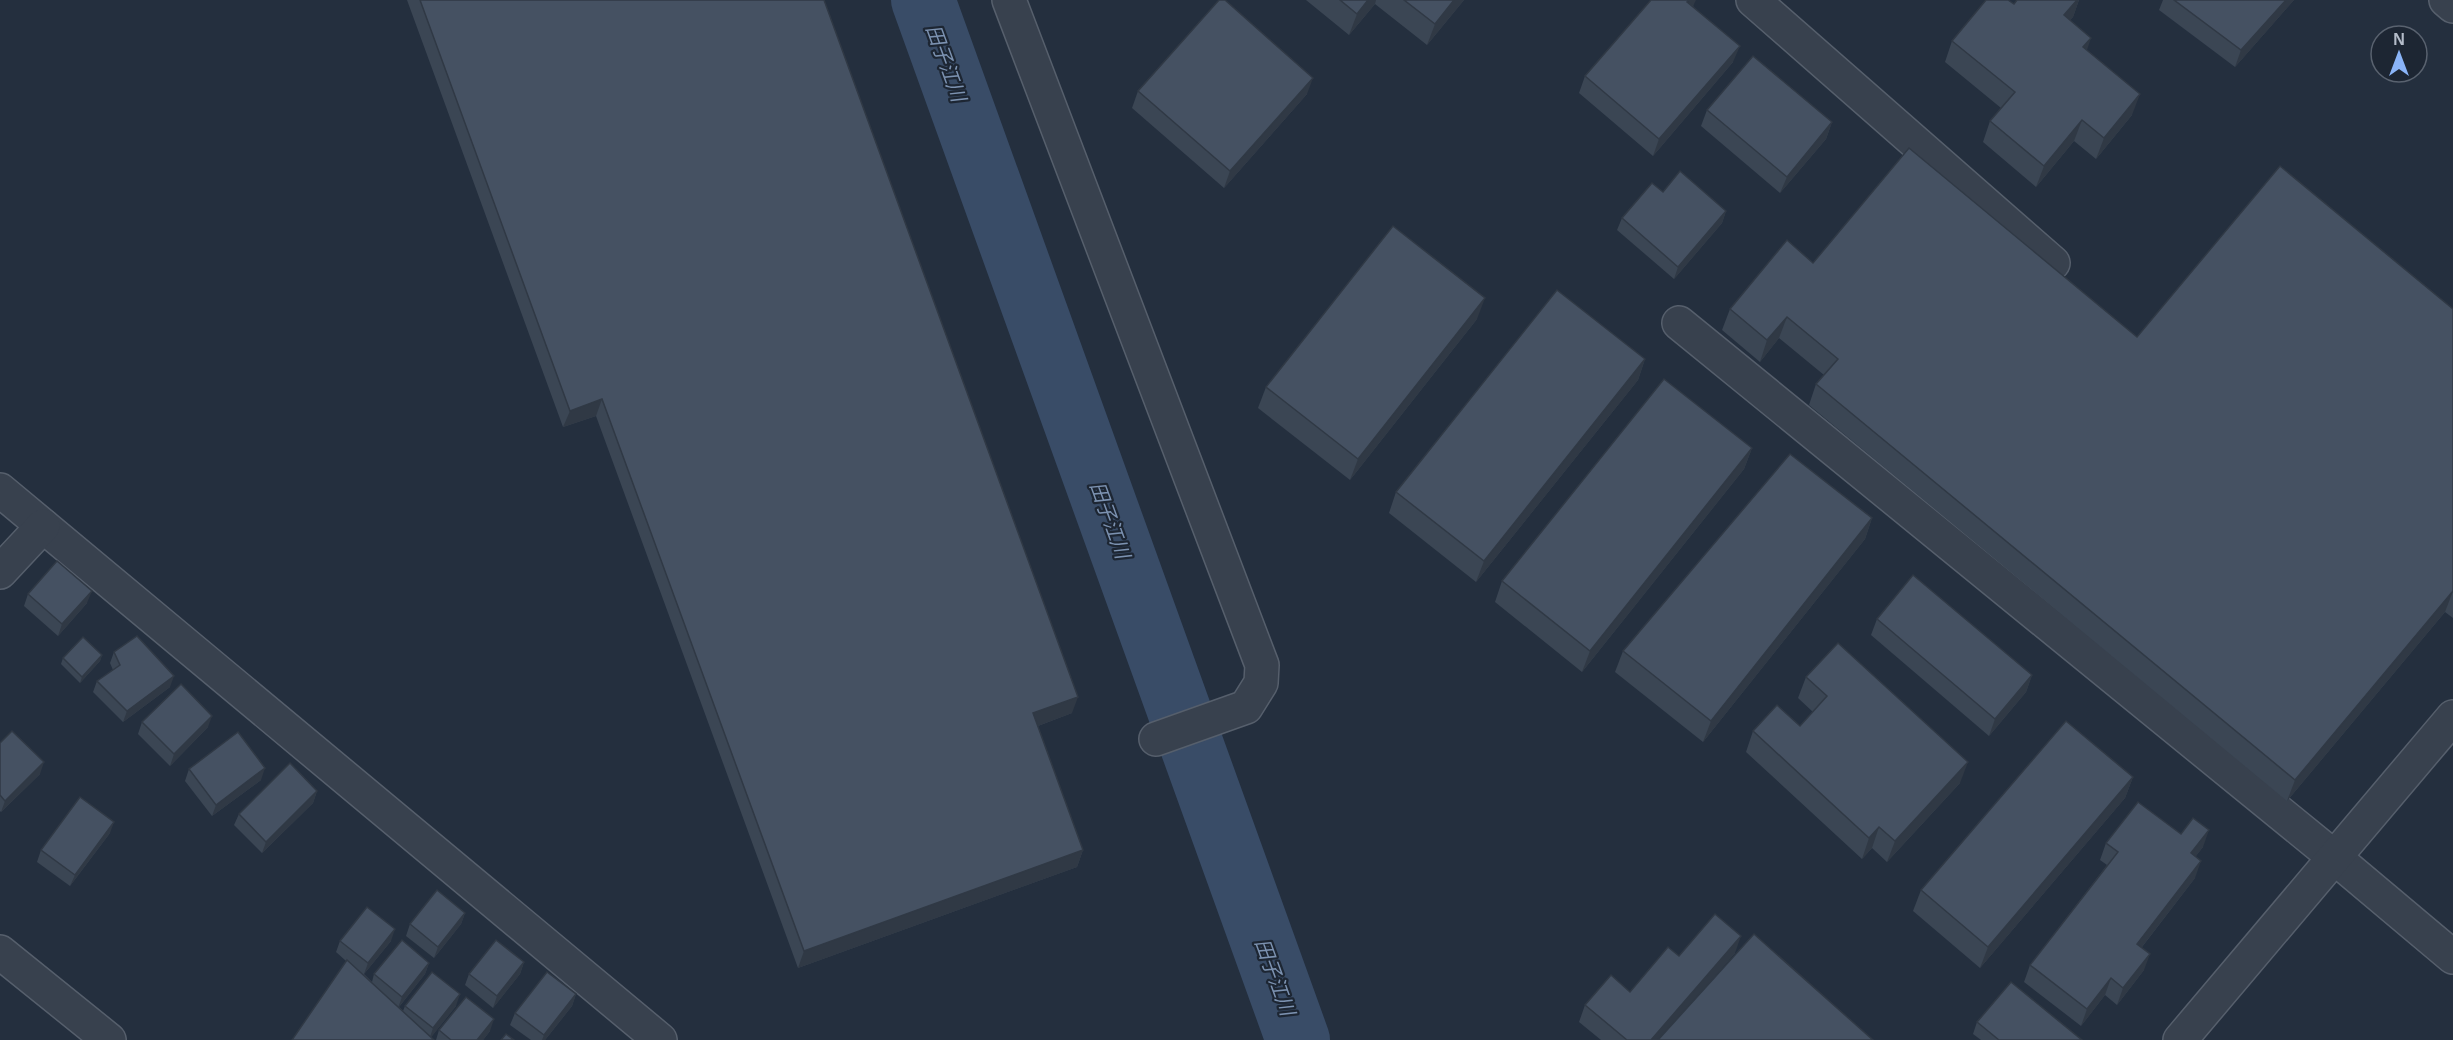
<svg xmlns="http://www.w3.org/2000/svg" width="2453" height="1040" font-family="Arial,'Noto Sans JP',sans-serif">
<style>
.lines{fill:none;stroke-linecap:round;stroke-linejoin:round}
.river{stroke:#394c67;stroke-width:64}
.minor-casing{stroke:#565f6c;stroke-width:36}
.minor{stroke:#38414e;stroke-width:33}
.wall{fill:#3b4654}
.shaded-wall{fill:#303945}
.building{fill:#455162;stroke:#303945;stroke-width:1.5}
.labels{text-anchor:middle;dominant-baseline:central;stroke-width:4.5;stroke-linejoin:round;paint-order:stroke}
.water-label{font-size:20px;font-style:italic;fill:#7c92b1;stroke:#1d2633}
</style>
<rect width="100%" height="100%" fill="#242f3e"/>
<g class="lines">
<polyline class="river" points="923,0 1298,1040"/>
<g class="minor-casing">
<g id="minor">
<polyline points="1009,0 1262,665 1261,683 1246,707 1156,739"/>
<polyline points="1753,0 2053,263"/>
<polyline points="2446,0 2453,6"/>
<polyline points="1679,323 2334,857 2453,957"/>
<polyline points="0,490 660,1040"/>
<polyline points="0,572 43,526"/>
<polyline points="0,952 109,1040"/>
<polyline points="2180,1040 2453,717"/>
</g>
</g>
<use href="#minor" class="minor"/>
</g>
<g class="wall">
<polygon points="407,0 824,0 1072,713 1038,726 1083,850 1077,867 798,968 596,416 563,427"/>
<polygon points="1306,0 1464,0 1427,45 1375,4 1349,35"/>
<polygon points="2017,0 2079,0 2073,17 2070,20 2087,50 2132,115 2096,159 2074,141 2036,187 1983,142 1990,121 2001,108 1945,62 1952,41 2014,4"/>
<polygon points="2163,0 2294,0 2235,67 2159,10"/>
<polygon points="1694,4 1693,6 1733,62 1653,156 1579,93 1585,76"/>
<polygon points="1138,91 1307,94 1224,188 1132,108"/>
<polygon points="1707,110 1832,122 1826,139 1780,193 1701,126"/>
<polygon points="1663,192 1726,211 1722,223 1674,279 1617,230 1622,218"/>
<polygon points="1813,263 2137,337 2453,309 2453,618 2445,612 2287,801 1809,405 1816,384 1824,375 1779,338 1760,362 1722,330 1730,309"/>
<polygon points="1477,319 1350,480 1258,408 1266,387"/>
<polygon points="1645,359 1638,380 1476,582 1389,513 1396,492"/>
<polygon points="1752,448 1744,469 1582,672 1495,602 1502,581"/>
<polygon points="1872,518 1865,539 1703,742 1615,672 1623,651"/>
<polygon points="28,594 87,603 58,636 24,606"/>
<polygon points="1877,619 2032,675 2026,692 1989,736 1871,635"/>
<polygon points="114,652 170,687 123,722 93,692 97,681 113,670 110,663"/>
<polygon points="102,655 100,661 80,683 61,664 63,658"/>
<polygon points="1806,677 1960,783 1887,862 1872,848 1862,859 1746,752 1753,731 1800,726 1813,712 1798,698"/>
<polygon points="142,722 208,727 170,766 138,734"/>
<polygon points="0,743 40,774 1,812 0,811"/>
<polygon points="189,769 261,780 212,816 185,781"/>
<polygon points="2133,777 2125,798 1980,968 1913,911 1921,890"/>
<polygon points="317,791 313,803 262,853 234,825 239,814"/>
<polygon points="110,833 70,886 37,862 41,850"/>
<polygon points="2181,834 2203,847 2195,857 2195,878 2142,947 2144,970 2117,1005 2105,995 2081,1026 2024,982 2030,965 2107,865 2100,860 2106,843"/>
<polygon points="465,913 461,924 434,958 406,936 410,924"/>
<polygon points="340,941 391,941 364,974 372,982 374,974 429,963 425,974 399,1007 403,1011 405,1006 456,1006 431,1037 336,952"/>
<polygon points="1735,953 1690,1005 1873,1040 1601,1040 1579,1022 1585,1005 1630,992 1679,956"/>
<polygon points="524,962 520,974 493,1008 465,985 469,974"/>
<polygon points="576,994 572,1006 545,1040 531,1040 510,1025 515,1013"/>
<polygon points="1977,1022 2082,1040 1981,1040 1973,1034"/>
<polygon points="439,1030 490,1031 483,1040 436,1040"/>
</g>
<g class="shaded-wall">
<polygon points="1368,0 1376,0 1375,4 1349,35 1357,14"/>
<polygon points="1454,0 1464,0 1427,45 1435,24"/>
<polygon points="1689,0 1696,0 1694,4 1681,18"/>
<polygon points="2077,0 2079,0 2073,17 2056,36 2064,15"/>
<polygon points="2286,0 2294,0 2235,67 2241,50"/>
<polygon points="2091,38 2084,59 2083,47"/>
<polygon points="1740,46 1733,62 1653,156 1659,139"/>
<polygon points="1313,78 1307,94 1224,188 1230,171"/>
<polygon points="2140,94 2132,115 2096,159 2104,138"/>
<polygon points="2082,120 2074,141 2036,187 2044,166"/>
<polygon points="1832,122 1826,139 1780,193 1787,177"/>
<polygon points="1726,211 1722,223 1674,279 1678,267"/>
<polygon points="1485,298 1477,319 1350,480 1358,459"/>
<polygon points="1787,317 1779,338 1760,362 1767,340"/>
<polygon points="1645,359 1638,380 1476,582 1484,561"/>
<polygon points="602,399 596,416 563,427 570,411"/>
<polygon points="1752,448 1744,469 1582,672 1590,651"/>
<polygon points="1872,518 1865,539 1703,742 1711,721"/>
<polygon points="92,591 87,603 58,636 62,624"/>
<polygon points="2453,591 2445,612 2287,801 2295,780"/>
<polygon points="102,655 100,661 80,683 82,677"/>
<polygon points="2032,675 2026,692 1989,736 1995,719"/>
<polygon points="174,676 170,687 123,722 127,711"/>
<polygon points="1078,697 1072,713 1027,730 1033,713"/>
<polygon points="212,716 208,727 170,766 174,754"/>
<polygon points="44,762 40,774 1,812 5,801"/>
<polygon points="1968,762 1960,783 1887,862 1895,841"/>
<polygon points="265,768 261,780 212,816 216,805"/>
<polygon points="2133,777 2125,798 1980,968 1988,947"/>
<polygon points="317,791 313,803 262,853 266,842"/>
<polygon points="114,822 110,833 70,886 75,875"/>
<polygon points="1879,827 1872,848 1862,859 1869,838"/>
<polygon points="2209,830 2203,847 2185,870 2191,853"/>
<polygon points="1083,850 1077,867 798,968 804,951"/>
<polygon points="2201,861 2195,878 2131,961 2137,944"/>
<polygon points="465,913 461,924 434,958 438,947"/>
<polygon points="395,929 391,941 364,974 368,963"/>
<polygon points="1741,936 1735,953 1660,1040 1651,1040"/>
<polygon points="2150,954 2144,970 2117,1005 2123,988"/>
<polygon points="524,962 520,974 493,1008 497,996"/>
<polygon points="429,963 425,974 398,1008 402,997"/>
<polygon points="2111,978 2105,995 2081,1026 2087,1009"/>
<polygon points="460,994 456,1006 429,1040 433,1028"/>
<polygon points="576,994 572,1006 545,1040 542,1040 544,1035"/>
<polygon points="494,1019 490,1031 483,1040 477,1040"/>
</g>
<g class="building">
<polygon points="420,0 824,0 1078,697 1033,713 1083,850 804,951 602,399 570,411"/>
<polygon points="1219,0 1225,0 1313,78 1230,171 1138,91"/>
<polygon points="1340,0 1368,0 1357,14"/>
<polygon points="1404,0 1454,0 1435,24"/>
<polygon points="1651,0 1689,0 1687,2 1740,46 1659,139 1585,76"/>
<polygon points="1986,0 2008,0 2014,4 2017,0 2077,0 2064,15 2091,38 2083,47 2140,94 2104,138 2082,120 2044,166 1990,121 2015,92 1952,41"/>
<polygon points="2174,0 2286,0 2241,50"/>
<polygon points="1753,56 1832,122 1787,177 1707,110"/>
<polygon points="1909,148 2137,337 2280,166 2453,309 2453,591 2295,780 1816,384 1838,359 1787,317 1767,340 1730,309 1787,240 1813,263"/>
<polygon points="1680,171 1726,211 1678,267 1622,218 1652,183 1663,192"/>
<polygon points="1393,226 1485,298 1358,459 1266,387"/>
<polygon points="1557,290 1645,359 1484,561 1396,492"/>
<polygon points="1664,379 1752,448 1590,651 1502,581"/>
<polygon points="1790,454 1872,518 1711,721 1623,651"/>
<polygon points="57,561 92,591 62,624 28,594"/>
<polygon points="1913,575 2032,675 1995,719 1877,619"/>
<polygon points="137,636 174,676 127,711 97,681 120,665 114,652"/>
<polygon points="83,637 102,655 82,677 63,658"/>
<polygon points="1838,643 1968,762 1895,841 1879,827 1869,838 1753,731 1777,705 1800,726 1827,696 1806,677"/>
<polygon points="181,684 212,716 174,754 142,722"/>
<polygon points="2066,721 2133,777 1988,947 1921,890"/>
<polygon points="12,731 44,762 5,801 0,795 0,743"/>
<polygon points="238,732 265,768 216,805 189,769"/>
<polygon points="290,763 317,791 266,842 239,814"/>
<polygon points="80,797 114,822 75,875 41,850"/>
<polygon points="2138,802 2181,834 2193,818 2209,830 2191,853 2201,861 2137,944 2150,954 2123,988 2111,978 2087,1009 2030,965 2118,852 2106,843"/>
<polygon points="437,890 465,913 438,947 410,924"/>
<polygon points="367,907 395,929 368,963 340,941"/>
<polygon points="1715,914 1741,936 1651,1040 1627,1040 1585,1005 1611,975 1630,992 1668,947 1679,956"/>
<polygon points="1754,934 1873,1040 1658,1040"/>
<polygon points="402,940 429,963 402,997 374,974"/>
<polygon points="496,940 524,962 497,996 469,974"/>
<polygon points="347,960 434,1040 292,1040"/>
<polygon points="432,972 460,994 433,1028 405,1006"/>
<polygon points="547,972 576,994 544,1035 515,1013"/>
<polygon points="2011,982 2082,1040 1999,1040 1977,1022"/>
<polygon points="466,997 494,1019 477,1040 451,1040 439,1030"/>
<polygon points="506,1034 514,1040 501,1040"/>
</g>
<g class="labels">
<g class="water-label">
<text transform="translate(946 63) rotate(70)">田子江川</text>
<text transform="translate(1110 520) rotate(70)">田子江川</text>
<text transform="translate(1275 977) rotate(70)">田子江川</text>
</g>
</g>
<g transform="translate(2399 54)"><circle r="28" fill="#1d2633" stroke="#59626f" stroke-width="1.5"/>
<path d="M0-4.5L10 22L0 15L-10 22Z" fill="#8ab4f8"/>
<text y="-9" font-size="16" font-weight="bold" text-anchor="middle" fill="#b4bcc9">N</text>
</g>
</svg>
